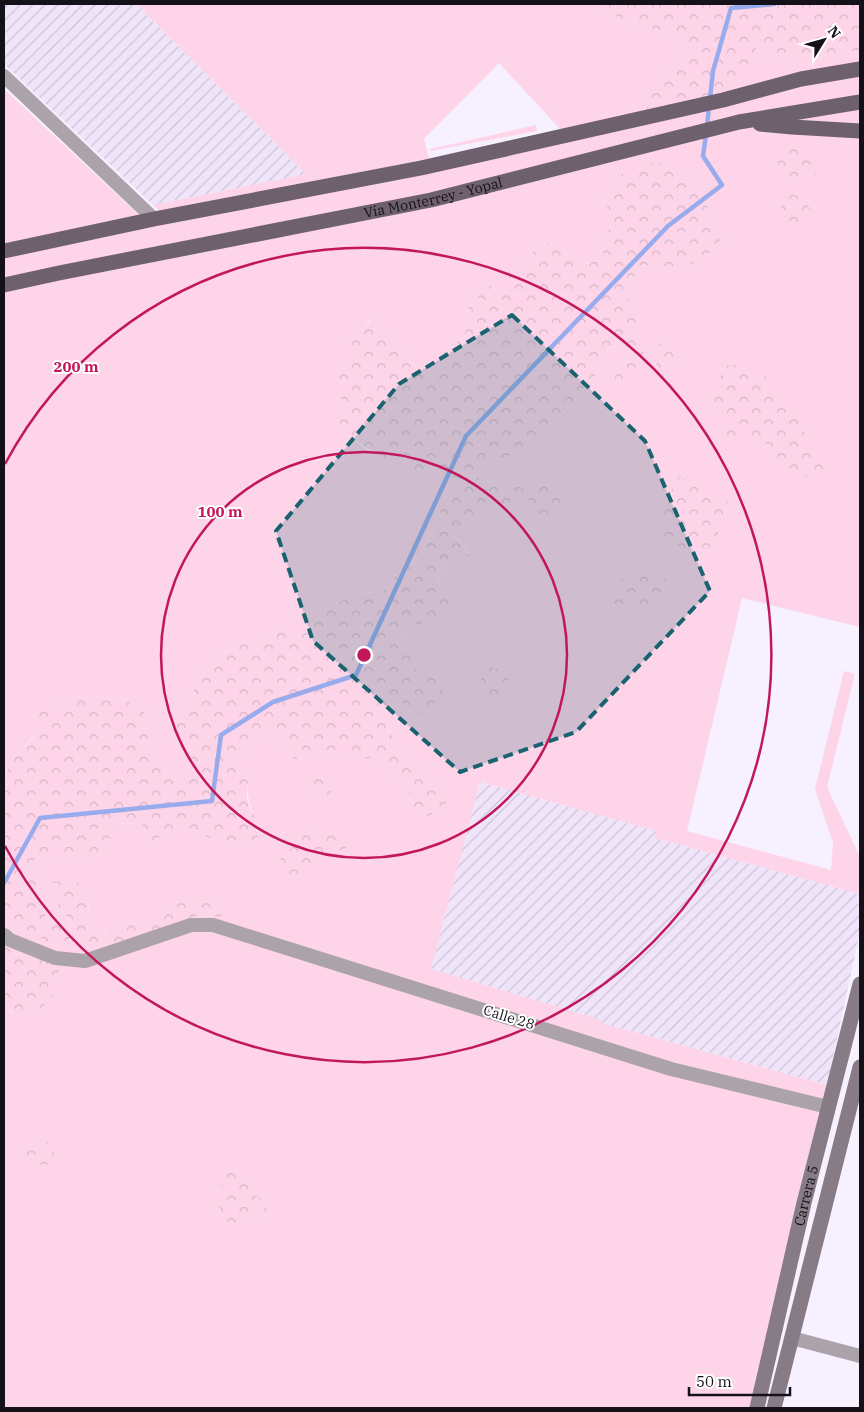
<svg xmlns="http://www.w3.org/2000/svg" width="864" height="1412" font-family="'IBM Plex Serif',serif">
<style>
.industrial{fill:url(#industrial-furrows)}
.green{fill:#fdd4e8;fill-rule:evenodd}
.forest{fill:url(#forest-crowns)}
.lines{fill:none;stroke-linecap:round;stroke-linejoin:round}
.stream{stroke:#98aced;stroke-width:4.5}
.minor{stroke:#aba2aa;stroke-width:14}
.secondary{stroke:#877b86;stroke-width:15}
.primary{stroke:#6e606d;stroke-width:15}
.marked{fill:#196270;fill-opacity:0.2;stroke:#196270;stroke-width:4;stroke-dasharray:10 6;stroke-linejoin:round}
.ring{fill:none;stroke:#c2185b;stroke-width:2.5}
.labels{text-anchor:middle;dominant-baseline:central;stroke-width:4;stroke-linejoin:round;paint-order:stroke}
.street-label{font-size:14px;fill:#151118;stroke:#fff}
.centre{fill:#c2185b;stroke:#fff;stroke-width:2.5}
.ring-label{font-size:15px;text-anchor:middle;font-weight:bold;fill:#c2185b;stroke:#fff;stroke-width:4;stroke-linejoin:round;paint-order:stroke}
</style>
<defs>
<pattern id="industrial-furrows" width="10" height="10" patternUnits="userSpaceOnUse" patternTransform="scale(1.25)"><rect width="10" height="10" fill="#f0e4fb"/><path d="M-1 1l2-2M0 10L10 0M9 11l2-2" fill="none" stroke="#cdc3d6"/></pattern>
<pattern id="forest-crowns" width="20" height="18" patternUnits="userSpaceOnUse" patternTransform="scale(1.25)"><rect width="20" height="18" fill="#fdd4e8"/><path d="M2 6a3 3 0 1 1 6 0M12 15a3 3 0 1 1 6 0" fill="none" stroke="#d8b5c6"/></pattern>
</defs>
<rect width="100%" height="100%" fill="#f7f0fe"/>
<g class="industrial">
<polygon points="4,4 136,4 306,174 153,205 4,64"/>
<polygon points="480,782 657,831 655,838 860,894 860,931 827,1085 601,1023 602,1020 431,969"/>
</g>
<g class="green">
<path d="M 136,4 L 603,4 L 607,13 L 664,33 L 690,49 L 655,87 L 751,63 L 756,45 L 777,60 L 807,54 L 823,59 L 833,42 L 849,52 L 860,50 L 860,627 L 742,598 L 687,831 L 831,870 L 833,843 L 815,789 L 844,671 L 855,674 L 827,787 L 860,857 L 860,894 L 655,838 L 656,831 L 480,782 L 431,969 L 602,1020 L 601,1023 L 827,1085 L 752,1408 L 4,1408 L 4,1012 L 16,1011 L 51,983 L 63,966 L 46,959 L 14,954 L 4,944 L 4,919 L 56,946 L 87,950 L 138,938 L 178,924 L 197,916 L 221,917 L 170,906 L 160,923 L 133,920 L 97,934 L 89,922 L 88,894 L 53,881 L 59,908 L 73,926 L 47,922 L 30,862 L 45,856 L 64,859 L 117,823 L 142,824 L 152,841 L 172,832 L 192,830 L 209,838 L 255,817 C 248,804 247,793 248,778 L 239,774 L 232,760 L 268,729 L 283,740 L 294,759 L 310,760 L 324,750 L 363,760 L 377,754 L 390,772 L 409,788 L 411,805 L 434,781 L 409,762 L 379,714 L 403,703 L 443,681 L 416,670 L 412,658 L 415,645 L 401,637 L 403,624 L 422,624 L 451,605 L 438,582 L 445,563 L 454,554 L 470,555 L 454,535 C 465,524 486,506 503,503 C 508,502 516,505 522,506 L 512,477 L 500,489 L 487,480 L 471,476 L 492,461 L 516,455 L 553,422 L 569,407 L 595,375 L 601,357 L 611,346 L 623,350 L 627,360 L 616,369 L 645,356 L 636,336 L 640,325 L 636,312 L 627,297 L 635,281 L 634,267 L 648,265 L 683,268 L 721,239 C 716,216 698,191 685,171 L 603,195 L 612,221 L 606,236 L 602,258 L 588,264 L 565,252 L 551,241 L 535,248 L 520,272 L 514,297 L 496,290 L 486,283 L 481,307 L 470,305 L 463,319 L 465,337 L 449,346 L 437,380 L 414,365 L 392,340 L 370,319 L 359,338 L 349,344 L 349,367 L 342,397 L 339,430 L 366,449 L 433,476 L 465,480 L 448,494 L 441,505 L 441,523 L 428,540 L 422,558 L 395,576 L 386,590 L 351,596 L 323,611 L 306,631 L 276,631 L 257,640 L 234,643 L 219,660 L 206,670 L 170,731 L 187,758 L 192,775 L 177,773 L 155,765 L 147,734 L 144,710 L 119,697 L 68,698 L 13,759 L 4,776 L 4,89 L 142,218 L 162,214 L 153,205 L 306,174 ZM 499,63 L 562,131 L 430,162 L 424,139 Z"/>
<polygon points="536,125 537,131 430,151 430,149"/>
</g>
<g class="forest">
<polygon points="603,4 860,4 860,50 849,52 834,42 836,55 823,59 807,54 777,60 757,46 751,63 738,85 723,94 646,111 655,87 690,49 664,33 606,13"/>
<polygon points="785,147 801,149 812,155 816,174 805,182 790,185 778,170 778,153"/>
<path d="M 657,163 L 685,171 C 698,191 716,216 721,239 L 714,249 L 703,258 L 683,268 L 648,265 L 634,267 L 635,281 L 627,297 L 636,312 L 640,325 L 636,336 L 645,356 L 648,371 L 629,379 L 615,380 L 616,369 L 627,360 L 623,350 L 611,346 L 601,357 L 595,375 L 569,407 L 553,422 L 553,431 L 530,448 L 516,455 L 492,461 L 471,476 L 487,480 L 500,489 L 512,477 L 525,492 L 522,506 C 517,505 511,503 506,503 C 491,502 464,525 454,535 L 470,556 L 454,554 L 445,563 L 438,581 L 451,605 L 449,618 L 422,624 L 403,624 L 401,637 L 415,645 L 412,658 L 416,670 L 443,681 L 442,699 L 419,713 L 403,703 L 379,714 L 409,762 L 434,781 L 448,795 L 444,808 L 420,820 L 411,805 L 409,788 L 390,772 L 377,755 L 363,760 L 324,750 L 310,760 L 294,759 L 283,740 L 268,729 L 232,760 L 239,774 L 248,778 L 247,796 L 250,808 L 255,817 L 259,835 L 250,846 L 209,838 L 192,830 L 172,832 L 152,841 L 142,824 L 117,823 L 101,856 L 64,859 L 45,856 L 30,862 L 47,922 L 73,925 L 59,908 L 53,881 L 78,883 L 88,894 L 89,922 L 97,934 L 133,920 L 160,923 L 170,906 L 195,898 L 221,906 L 221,917 L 197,916 L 178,924 L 138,938 L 87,950 L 56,946 L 4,919 L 4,776 L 13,759 L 34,737 L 38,712 L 55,712 L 68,698 L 119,697 L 144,710 L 147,734 L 155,765 L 177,773 L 192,775 L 187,758 L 170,731 L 206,670 L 219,660 L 234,643 L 257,640 L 276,631 L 306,631 L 323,611 L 351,596 L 386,590 L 395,576 L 422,558 L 428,540 L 441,523 L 440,505 L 448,494 L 464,480 C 454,478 443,478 433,476 C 401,470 365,448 339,430 L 341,397 L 332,380 L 349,368 L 348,344 L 359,338 L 371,319 L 392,340 L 414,365 L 437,380 L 435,364 L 449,346 L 465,337 L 463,320 L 470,305 L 481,306 L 477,292 L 487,283 L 496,290 L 513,296 L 508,275 L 520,272 L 535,248 L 551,241 L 565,252 L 588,264 L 602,258 L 606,236 L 612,221 L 603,195 L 626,169 Z"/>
<polygon points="787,192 801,197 811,210 808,223 793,228 781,226 778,214"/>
<polygon points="673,343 684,356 671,373 657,369 656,356 658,344"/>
<polygon points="746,364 764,375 782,397 820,456 826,482 803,475 785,466 762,438 749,441 728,441 718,429 732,423 709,410 718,386 723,366"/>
<polygon points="679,476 733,504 705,559 657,534 662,523 656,520"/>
<polygon points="537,483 555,487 564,495 558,509 548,520 532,511 528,497"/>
<polygon points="638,572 657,572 675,589 658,608 630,611 613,603 617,581"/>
<polygon points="480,656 491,667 509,672 509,679 506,691 495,696 484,693 482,681 477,670"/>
<polygon points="322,774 332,781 331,794 318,796 308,792 312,775"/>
<polygon points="308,827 330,833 347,833 353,842 344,849 328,855 319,866 305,871 299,880 283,875 280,855 291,849"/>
<polygon points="4,944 14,954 46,959 63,966 51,983 53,998 39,1010 4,1012"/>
<polygon points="48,1142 54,1148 54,1153 48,1165 23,1163 23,1143 33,1143 41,1146"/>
<polygon points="226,1168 239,1168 248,1174 257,1197 268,1202 266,1212 256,1219 248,1213 242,1221 229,1223 221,1213 219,1205 229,1197 218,1181"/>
</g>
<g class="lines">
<g class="stream">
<polyline points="707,126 713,71 731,8 774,4"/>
<polyline points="4,883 40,818 212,801 221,735 273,702 356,675 466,436 668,226 722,185 703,156 706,134"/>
</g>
<g class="minor">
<polyline points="4,76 154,219"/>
<polyline points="4,935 10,940 55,958 85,961 191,925 213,925 671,1069 828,1107"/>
<polyline points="792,1338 860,1356"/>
</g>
<g class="secondary">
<path id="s1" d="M 757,1408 L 804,1203 L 860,984"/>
<polyline points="774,1408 860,1067"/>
</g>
<g class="primary">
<polyline points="760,124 792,127 860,131"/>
<polyline points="4,251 154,219 421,168 723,100 801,79 860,69"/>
<path id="s2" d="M 4,285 L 59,273 L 431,200 L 739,122 L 860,102"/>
</g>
</g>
<path class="marked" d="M 512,315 L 645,441 L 710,591 L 576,732 L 460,772 L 313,641 L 276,531 L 399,384 Z"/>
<g class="ring">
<circle cx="364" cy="655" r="203"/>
<path d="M5 464A407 407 0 1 1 5 846"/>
</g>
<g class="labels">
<g class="street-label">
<text stroke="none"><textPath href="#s2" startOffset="438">Vía Monterrey - Yopal</textPath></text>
<text transform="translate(509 1017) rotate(17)">Calle 28</text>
<text stroke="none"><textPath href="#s1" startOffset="218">Carrera 5</textPath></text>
</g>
</g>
<circle cx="364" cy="655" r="8" class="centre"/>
<g class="ring-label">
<text x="76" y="372">200 m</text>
<text x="220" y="517">100 m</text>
</g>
<rect width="864" height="1412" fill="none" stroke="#151118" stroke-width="10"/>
<g transform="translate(824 40) rotate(53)" stroke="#ffffff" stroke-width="4" paint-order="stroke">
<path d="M0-4L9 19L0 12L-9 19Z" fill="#151118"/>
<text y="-8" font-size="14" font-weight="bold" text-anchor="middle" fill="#151118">N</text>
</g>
<path d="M689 1387v8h101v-8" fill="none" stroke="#151118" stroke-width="2.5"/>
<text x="696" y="1387" font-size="15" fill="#151118" stroke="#ffffff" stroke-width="4" paint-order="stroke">50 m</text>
</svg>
